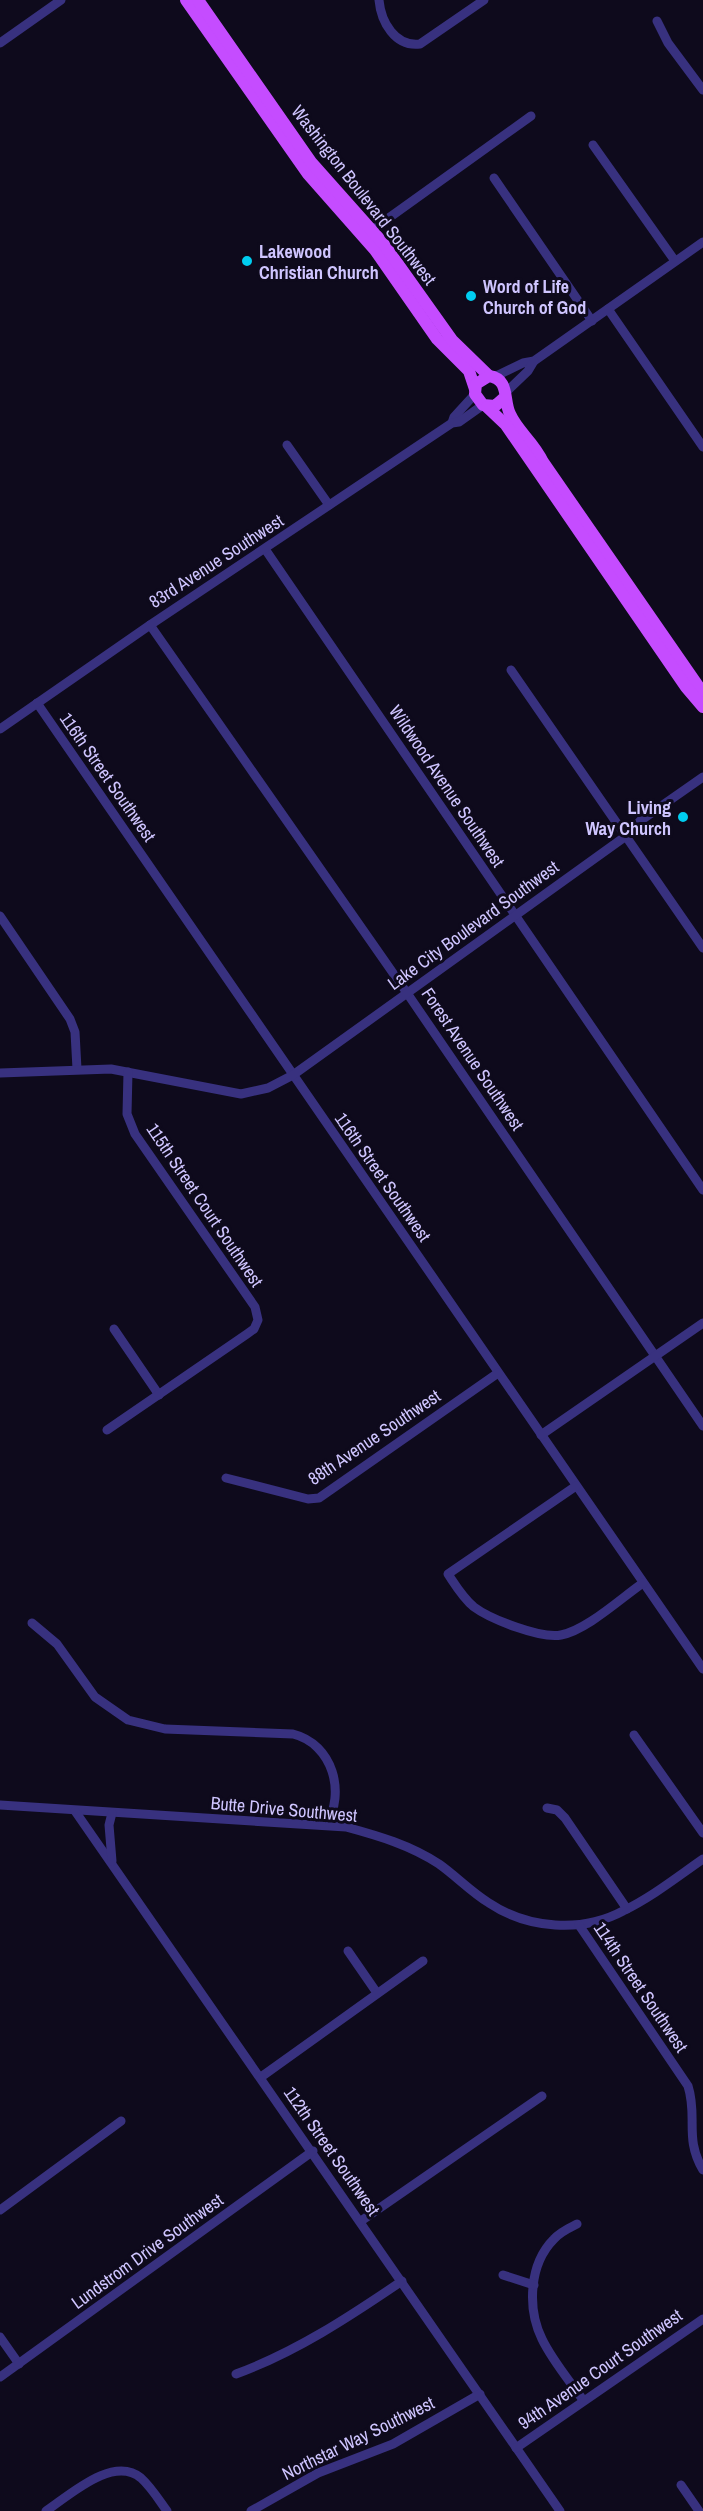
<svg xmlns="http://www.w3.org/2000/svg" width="703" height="2511" font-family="'Archivo Narrow',sans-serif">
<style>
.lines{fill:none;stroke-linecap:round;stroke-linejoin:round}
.minor{stroke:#38317f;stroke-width:9}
.major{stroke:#c54cff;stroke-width:12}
.poi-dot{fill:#00cdf0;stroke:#0e0a1c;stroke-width:2}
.labels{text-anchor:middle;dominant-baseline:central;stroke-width:6;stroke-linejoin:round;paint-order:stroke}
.street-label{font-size:18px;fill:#cfc5ff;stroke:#0e0a1c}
.poi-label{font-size:18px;font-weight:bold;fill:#cfc5ff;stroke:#0e0a1c;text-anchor:start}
</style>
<rect width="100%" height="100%" fill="#0e0a1c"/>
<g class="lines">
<g class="minor">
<path d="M 379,0 C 381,22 395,47 420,44 L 484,0"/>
<polyline points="657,21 668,43 703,90"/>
<polyline points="0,43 61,0"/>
<polyline points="593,145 675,261"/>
<polyline points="494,178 592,321"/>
<polyline points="372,230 531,116"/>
<polyline points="608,309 703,447"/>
<polyline points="494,377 523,363 534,361 703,242"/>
<polyline points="505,393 528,371 534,361"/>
<polyline points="452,423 454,417 475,394"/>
<polyline points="287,445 329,505"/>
<polyline points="265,549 703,1190"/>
<polyline points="150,625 407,993 703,1426"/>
<polyline points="511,670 703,948"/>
<polyline points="37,703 703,1669"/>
<polyline points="0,729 150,625 452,423 459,422 483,405"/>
<polyline points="0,916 70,1019 75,1032 77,1069"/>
<polyline points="0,1073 111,1069 241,1094 268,1088 293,1075 626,836 640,821 703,777"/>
<polyline points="114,1329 159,1395"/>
<polyline points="107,1430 247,1334 254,1329 258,1320 255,1307 135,1134 127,1114 128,1072"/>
<polyline points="541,1435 703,1323"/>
<polyline points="226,1478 308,1499 319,1498 498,1373"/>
<path d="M 576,1486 L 448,1574 C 456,1586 463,1598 474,1607 C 490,1619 541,1639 561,1635 C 587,1630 621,1598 643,1583"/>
<path d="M 32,1623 L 57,1644 L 95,1697 L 128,1720 L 165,1729 L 293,1734 C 333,1744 346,1793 326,1825"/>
<polyline points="634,1735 703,1833"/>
<path d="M 0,1805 L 346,1827 C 379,1836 410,1845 439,1864 C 456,1876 471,1892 489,1903 C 528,1929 582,1933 623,1911 C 652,1897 677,1877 703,1859"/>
<polyline points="547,1808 557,1810 565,1818 627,1909"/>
<polyline points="75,1811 560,2511"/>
<polyline points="112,1861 109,1825 112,1813"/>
<path d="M 579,1925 L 688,2086 C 698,2117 684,2138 703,2170"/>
<polyline points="348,1951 377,1993"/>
<polyline points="261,2077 423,1961"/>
<polyline points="0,2210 121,2121"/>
<polyline points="361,2221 542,2096"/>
<path d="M 577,2224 C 569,2228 560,2232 554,2239 C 529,2264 527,2308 542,2339 C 552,2360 569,2380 583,2400"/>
<polyline points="503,2275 534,2285"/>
<polyline points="0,2337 19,2364"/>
<path d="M 236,2374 C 296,2352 349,2317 402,2281"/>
<polyline points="0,2377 313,2151"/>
<polyline points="516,2448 703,2319"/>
<polyline points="681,2485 699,2511"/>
<path d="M 46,2511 C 70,2495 113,2455 141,2478 C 151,2487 159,2500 167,2511"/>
<polyline points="251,2511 318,2473 393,2444 480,2394"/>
</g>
<g class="major">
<polyline points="186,0 308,174 375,250 437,339 469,371 475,389"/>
<polyline points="198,0 311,162 383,243 452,340 489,376"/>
<path d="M 504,398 L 495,406 L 483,405 L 475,394 L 476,384 L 489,376 C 510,379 503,400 510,414 C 518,432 533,441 543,462 L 703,693"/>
<polyline points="487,407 506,425 686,687 703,707"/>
</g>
</g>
<g class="poi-dot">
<circle cx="247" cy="261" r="6"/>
<circle cx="471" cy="296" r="6"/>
<circle cx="683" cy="817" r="6"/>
</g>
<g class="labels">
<g class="street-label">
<text transform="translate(364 195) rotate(52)">Washington Boulevard Southwest</text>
<text transform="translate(216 561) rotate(-33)">83rd Avenue Southwest</text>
<text transform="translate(108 777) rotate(55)">116th Street Southwest</text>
<text transform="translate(447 786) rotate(56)">Wildwood Avenue Southwest</text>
<text transform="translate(473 925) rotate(-36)">Lake City Boulevard Southwest</text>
<text transform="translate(473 1059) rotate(56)">Forest Avenue Southwest</text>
<text transform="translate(383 1177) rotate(55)">116th Street Southwest</text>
<text transform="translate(205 1205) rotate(56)">115th Street Court Southwest</text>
<text transform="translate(374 1437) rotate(-34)">88th Avenue Southwest</text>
<text transform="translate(284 1809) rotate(5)">Butte Drive Southwest</text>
<text transform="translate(641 1987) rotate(56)">114th Street Southwest</text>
<text transform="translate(332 2151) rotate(55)">112th Street Southwest</text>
<text transform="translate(147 2251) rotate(-36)">Lundstrom Drive Southwest</text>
<text transform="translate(600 2369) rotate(-35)">94th Avenue Court Southwest</text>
<text transform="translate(358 2438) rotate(-26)">Northstar Way Southwest</text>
</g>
<g class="poi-label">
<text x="259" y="251">Lakewood<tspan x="259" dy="21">Christian Church</tspan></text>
<text x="483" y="286">Word of Life<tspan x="483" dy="21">Church of God</tspan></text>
<text x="671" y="807" text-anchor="end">Living<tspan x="671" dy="21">Way Church</tspan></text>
</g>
</g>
</svg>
